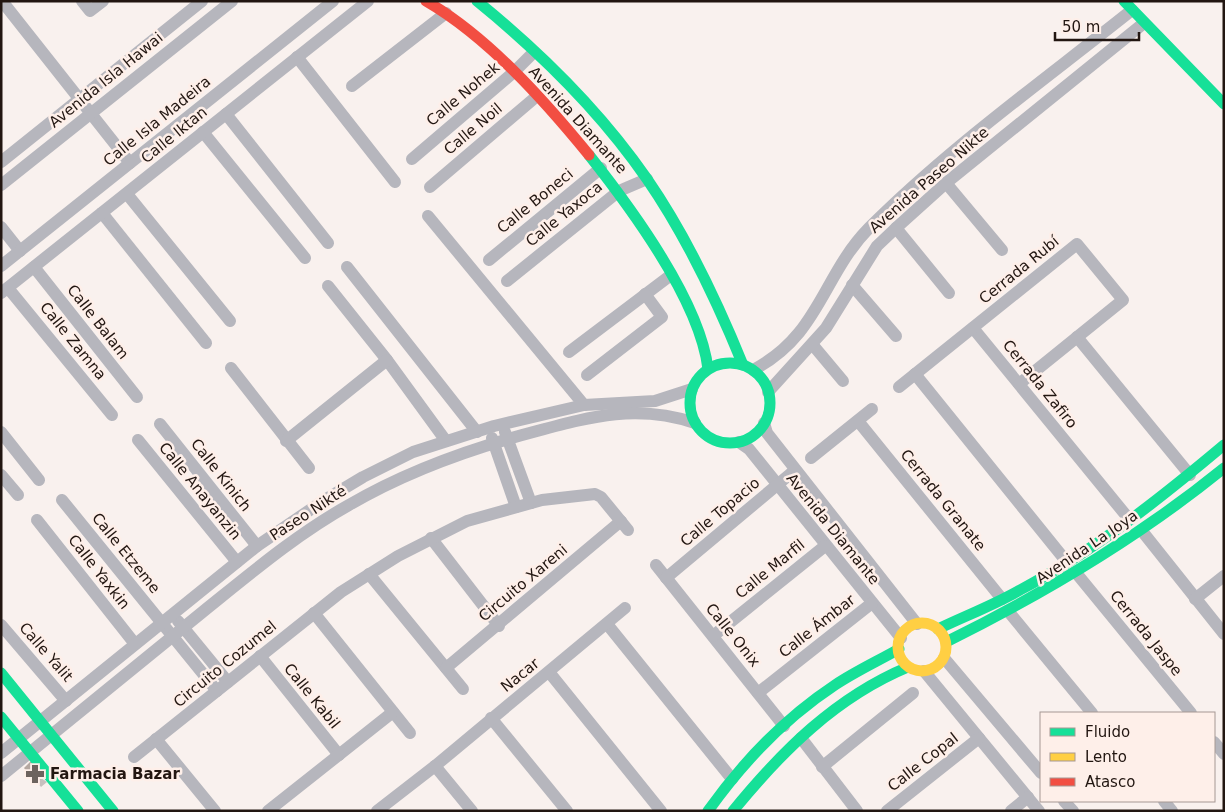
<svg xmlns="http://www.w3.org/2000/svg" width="1225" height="812" font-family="'DejaVu Sans',sans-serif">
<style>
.shadow{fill:#0003}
.building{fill:#b4a7a0}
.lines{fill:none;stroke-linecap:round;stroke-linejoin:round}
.street{stroke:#b6b6bd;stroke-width:12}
.fast{stroke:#16e098;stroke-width:11}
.slow{stroke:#ffcf43;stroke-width:11}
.jam{stroke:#f24e42;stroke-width:11}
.labels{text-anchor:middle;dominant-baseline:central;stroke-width:5;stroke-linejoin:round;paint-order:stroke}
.street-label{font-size:15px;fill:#221611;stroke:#feefe9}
.poi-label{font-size:15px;font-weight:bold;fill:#221611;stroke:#feefe9;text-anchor:start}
</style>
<rect width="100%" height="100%" fill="#f9f1ee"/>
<polygon class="shadow" points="26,768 47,782 41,787"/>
<polygon class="building" points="31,761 43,777 36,783 24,768"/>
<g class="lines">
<g class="street">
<polyline points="2,1 130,163"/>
<polyline points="82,1 90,11 103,1"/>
<polyline points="297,57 395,182"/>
<polyline points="352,86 446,13"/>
<polyline points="226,114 328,243"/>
<polyline points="203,132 305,258"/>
<polyline points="412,159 514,72 534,52"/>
<polyline points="1,162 202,1"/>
<polyline points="946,183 1002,250"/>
<polyline points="1,185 232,1"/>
<polyline points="430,187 537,96"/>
<polyline points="127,194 230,321"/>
<polyline points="102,213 206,343"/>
<polyline points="428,216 584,405"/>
<polyline points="1,227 20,251"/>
<polyline points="896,228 949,293"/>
<polyline points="489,260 601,168"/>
<polyline points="1,266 333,1"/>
<polyline points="34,267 137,397"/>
<polyline points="347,267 477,432"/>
<polyline points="507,281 619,191 647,179"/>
<polyline points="852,285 896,336"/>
<polyline points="328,286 387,360 446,441"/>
<polyline points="8,288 112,415"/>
<polyline points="1,293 368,1"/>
<polyline points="973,328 1129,519"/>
<polyline points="1077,337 1190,475"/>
<polyline points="812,344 843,381"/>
<polyline points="569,352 671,275"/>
<polyline points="231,368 309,468"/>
<path d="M 753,370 C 820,335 822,276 869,228 C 949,148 1043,81 1132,10"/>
<polyline points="915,374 1066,561"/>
<polyline points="587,375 662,317 645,294"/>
<polyline points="899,387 1077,244 1123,300 1019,384"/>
<polyline points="768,392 826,328 877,246 896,228 946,183 1144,23"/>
<polyline points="858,421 1002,599"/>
<polyline points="764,423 767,433 917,624"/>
<polyline points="160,424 257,546"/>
<polyline points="1,432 39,480"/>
<polyline points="505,432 531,503"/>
<polyline points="492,438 516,507"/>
<polyline points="138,440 237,562"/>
<polyline points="286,441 387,360"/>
<polyline points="739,442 749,449 901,638"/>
<polyline points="811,458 872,409"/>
<polyline points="1,475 18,495"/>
<polyline points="62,500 217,691"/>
<polyline points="37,520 135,644"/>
<polyline points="1142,531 1224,634"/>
<polyline points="431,538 499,626"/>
<polyline points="656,565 784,726"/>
<polyline points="369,574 463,689"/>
<polyline points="1077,574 1191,713"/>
<polyline points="666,578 795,470"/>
<polyline points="1195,599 1224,576"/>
<polyline points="1008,611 1092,713"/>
<polyline points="314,613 410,733"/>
<polyline points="178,621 228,682"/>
<polyline points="607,624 732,779"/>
<polyline points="1,625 66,701"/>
<polyline points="713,636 825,546"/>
<polyline points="260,656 339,755"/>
<polyline points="944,658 1041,773"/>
<polyline points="446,668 621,521"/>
<polyline points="924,671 1039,811"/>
<polyline points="549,672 661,811"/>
<polyline points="758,693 872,603"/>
<polyline points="491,718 567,811"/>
<polyline points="801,738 857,811"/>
<polyline points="156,739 215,811"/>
<polyline points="1214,742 1224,754"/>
<polyline points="1,753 257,546 323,501 363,477 413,452 494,426 584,405 655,401 692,389"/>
<polyline points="134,757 341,592 398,556 467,521 542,500 595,494 601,497 628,530"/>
<polyline points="435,766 472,811"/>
<polyline points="822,767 913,693"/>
<path d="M 1,776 C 69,721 137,665 205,610 C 251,573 297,534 349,505 C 407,471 472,448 537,431 C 593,416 638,404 695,423"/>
<polyline points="1064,801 1073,811"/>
<polyline points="1164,801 1172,811"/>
<polyline points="268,811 393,712"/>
<polyline points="377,811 435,766 625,608"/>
<polyline points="887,811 979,738"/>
<polyline points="1011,811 1028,797"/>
</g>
<g class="fast">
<path d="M 477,1 C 541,53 600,111 647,179 C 687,237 717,301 743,365"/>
<polyline points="1124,1 1224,104"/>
<path d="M 589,155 C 631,208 700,301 708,369"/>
<circle cx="730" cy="403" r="40"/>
<path d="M 938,629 C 965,616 994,605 1020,590 C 1094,551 1161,498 1224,445"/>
<path d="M 946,642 C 1045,593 1138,538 1224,468"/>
<polyline points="1,673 113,811"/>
<polyline points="1,717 78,811"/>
<path d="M 708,811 C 743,762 785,718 835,685 C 856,671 878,661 899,649"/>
<path d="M 733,811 C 782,751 836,697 908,667"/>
</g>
<circle class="slow" cx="922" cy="647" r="24"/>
<path class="jam" d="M 426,1 C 488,37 544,100 589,155"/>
</g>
<defs>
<g id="pharmacy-bare" transform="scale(1.5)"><path d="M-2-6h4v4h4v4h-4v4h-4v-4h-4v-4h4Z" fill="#6d635e" stroke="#feefe9" stroke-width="2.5" paint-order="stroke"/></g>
</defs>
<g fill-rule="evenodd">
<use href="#pharmacy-bare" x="35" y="774"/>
</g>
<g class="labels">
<g class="street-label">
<text transform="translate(106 80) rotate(-39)">Avenida Isla Hawai</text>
<text transform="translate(463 94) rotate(-40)">Calle Nohek</text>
<text transform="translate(578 120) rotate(48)">Avenida Diamante</text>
<text transform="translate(157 121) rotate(-39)">Calle Isla Madeira</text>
<text transform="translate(473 129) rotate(-40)">Calle Noil</text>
<text transform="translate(174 135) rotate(-39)">Calle Iktan</text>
<text transform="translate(929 180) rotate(-41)">Avenida Paseo Nikte</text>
<text transform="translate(535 201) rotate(-39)">Calle Boneci</text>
<text transform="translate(564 214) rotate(-39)">Calle Yaxoca</text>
<text transform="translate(1019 270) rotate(-39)">Cerrada Rubí</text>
<text transform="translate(98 322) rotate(52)">Calle Balam</text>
<text transform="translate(73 341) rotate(51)">Calle Zamna</text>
<text transform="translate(1040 384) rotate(51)">Cerrada Zafiro</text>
<text transform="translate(221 475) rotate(52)">Calle Kinich</text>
<text transform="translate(200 491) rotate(51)">Calle Anayanzin</text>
<text transform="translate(943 500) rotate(51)">Cerrada Granate</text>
<text transform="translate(720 512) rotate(-40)">Calle Topacio</text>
<text transform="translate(308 513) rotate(-33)">Paseo Nikté</text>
<text transform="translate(833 529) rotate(51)">Avenida Diamante</text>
<text transform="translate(1087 547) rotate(-34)">Avenida La Joya</text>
<text transform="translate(126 553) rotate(51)">Calle Etzeme</text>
<text transform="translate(770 569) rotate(-39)">Calle Marfil</text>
<text transform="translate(99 572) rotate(52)">Calle Yaxkin</text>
<text transform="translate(523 583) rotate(-40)">Circuito Xareni</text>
<text transform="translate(817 626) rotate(-38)">Calle Ámbar</text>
<text transform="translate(1146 633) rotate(51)">Cerrada Jaspe</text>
<text transform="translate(733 635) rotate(51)">Calle Onix</text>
<text transform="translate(46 652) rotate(49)">Calle Yalit</text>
<text transform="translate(225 664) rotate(-39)">Circuito Cozumel</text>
<text transform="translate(520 675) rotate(-39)">Nacar</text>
<text transform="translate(312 696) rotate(51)">Calle Kabil</text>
<text transform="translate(923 762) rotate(-38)">Calle Copal</text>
</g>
<g class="poi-label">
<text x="50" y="774">Farmacia Bazar</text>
</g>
</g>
<rect width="1225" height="812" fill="none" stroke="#221611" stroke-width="5"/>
<rect x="1040" y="712" width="175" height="90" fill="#feefe9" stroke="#a69893"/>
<rect x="1050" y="728" width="25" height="8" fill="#16e098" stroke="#a69893"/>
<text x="1085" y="737" font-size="15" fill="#221611">Fluido</text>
<rect x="1050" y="753" width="25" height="8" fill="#ffcf43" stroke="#a69893"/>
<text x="1085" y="762" font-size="15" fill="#221611">Lento</text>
<rect x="1050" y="778" width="25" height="8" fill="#f24e42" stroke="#a69893"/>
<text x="1085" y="787" font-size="15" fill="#221611">Atasco</text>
<path d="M1055 32v8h84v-8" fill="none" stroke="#221611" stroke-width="2.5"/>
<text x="1062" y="32" font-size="15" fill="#221611" stroke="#feefe9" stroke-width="4" paint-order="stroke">50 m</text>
</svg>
